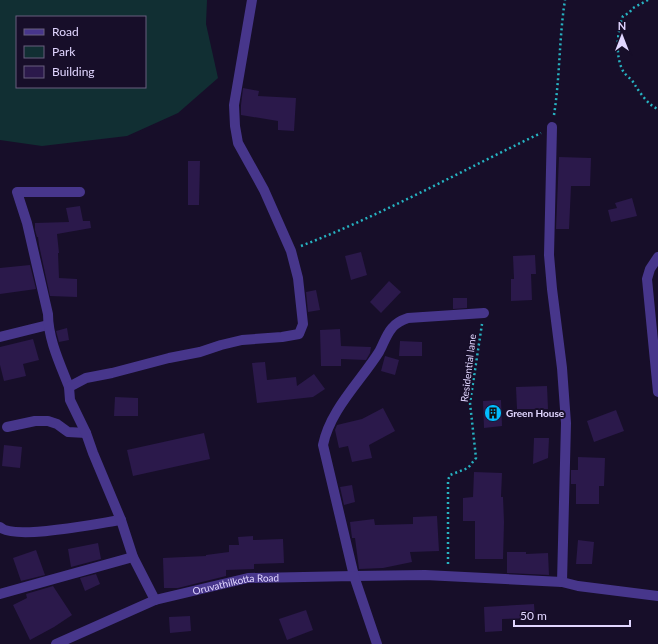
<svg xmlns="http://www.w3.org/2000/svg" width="658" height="644" font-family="Lato,sans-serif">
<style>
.green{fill:#112f33;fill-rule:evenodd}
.building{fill:#2b194b}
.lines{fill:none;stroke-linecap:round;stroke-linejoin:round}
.path{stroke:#27b3c2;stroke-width:2.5;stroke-dasharray:2 3;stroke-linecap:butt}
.minor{stroke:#47368b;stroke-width:10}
.labels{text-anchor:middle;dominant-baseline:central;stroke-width:4;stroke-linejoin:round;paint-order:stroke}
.street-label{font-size:10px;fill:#e1d6ff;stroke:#170e29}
.poi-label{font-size:10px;font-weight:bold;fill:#e1d6ff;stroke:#170e29;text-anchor:start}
</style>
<rect width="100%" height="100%" fill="#170e29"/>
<path class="green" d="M 0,0 L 207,0 L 206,24 L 218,78 L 178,113 L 127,136 L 42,146 L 0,140 ZM 17,17 L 145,17 L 145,87 L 17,87 Z"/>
<g class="building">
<polygon points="243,88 259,91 258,96 296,98 294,131 278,130 278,121 241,115 241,105"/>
<polygon points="559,157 591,158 590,186 571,186 569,229 556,229"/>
<polygon points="188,161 200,161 199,205 188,205"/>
<polygon points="632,198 637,216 611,222 608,210 617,208 615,203"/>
<polygon points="80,206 83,221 90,221 91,228 57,234 59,253 58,253 59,278 77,279 77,297 50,296 39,245 38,237 37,237 35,230 35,223 69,222 66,208"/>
<polygon points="361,252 367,275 351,280 345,256"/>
<polygon points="535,255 536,274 531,274 532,300 511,301 511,279 514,279 513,256"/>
<polygon points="30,265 36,289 0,294 0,268"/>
<polygon points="389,281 401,292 381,313 370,302"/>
<polygon points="316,290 320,310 308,312 306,292"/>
<polygon points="453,298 467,298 467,308 453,309"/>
<polygon points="67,328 69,340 59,342 56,331"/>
<polygon points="340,329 341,346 371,347 370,353 366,360 341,359 341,366 321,366 320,330"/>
<polygon points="33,339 39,360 23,364 26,376 4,381 0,365 0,347"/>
<polygon points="400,341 422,342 422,356 399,356"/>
<polygon points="385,356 399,360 395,375 381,371"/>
<polygon points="265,362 267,380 296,377 297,386 314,374 325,389 313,397 257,403 252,363"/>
<polygon points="547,386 548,409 517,409 516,387"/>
<polygon points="115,397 138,398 138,416 114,416"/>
<polygon points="501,400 502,426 484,428 483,401"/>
<polygon points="383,408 395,431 369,445 372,458 352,462 348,446 339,448 335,430 337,425 362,419"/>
<polygon points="616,410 624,431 594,442 587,421"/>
<polygon points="204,433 210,459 133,476 127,450"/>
<polygon points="534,438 549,438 548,458 533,464"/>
<polygon points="4,445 22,447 20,468 2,466"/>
<polygon points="578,457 605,458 604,486 599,486 599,504 576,504 576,484 571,484 571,470 578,470"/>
<polygon points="474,472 502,473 501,497 503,497 504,522 503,559 475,559 475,521 463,521 463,498 473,497"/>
<polygon points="352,485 355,502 344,505 340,487"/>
<polygon points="437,516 439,551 410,552 412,562 383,568 359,569 355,538 352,538 350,522 374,519 375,525 413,524 413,517"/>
<polygon points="253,536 253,540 283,539 284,563 254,564 254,569 226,570 226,576 178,588 164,588 163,558 206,556 206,555 229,552 229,545 239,545 238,537"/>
<polygon points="578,540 594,542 592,564 576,564"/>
<polygon points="98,543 101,559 71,567 68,549"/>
<polygon points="36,550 45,575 21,581 13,558"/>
<polygon points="507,552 526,552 526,554 548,553 549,575 507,573"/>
<polygon points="96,574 100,584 85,591 80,578"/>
<polygon points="53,586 72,615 54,627 30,640 13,605 27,598 26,594"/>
<polygon points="534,604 535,618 502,619 502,631 485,632 484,607"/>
<polygon points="306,610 313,630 287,640 279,619"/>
<polygon points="190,616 191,631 170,633 169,617"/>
</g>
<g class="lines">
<g class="path">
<path d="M 648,0 L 633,8 L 629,13 L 623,16 C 617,32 615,56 623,71 C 626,76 632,79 635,85 C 640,93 649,106 658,109"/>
<path d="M 554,115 C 560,77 559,38 565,0"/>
<path d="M 301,246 C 384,214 461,171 541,133"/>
<polyline points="448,564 448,480 450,475 468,468 476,458 470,403 482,324"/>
</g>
<g class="minor">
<polyline points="552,127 549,255 552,289 562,368 566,423 562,582"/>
<polyline points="658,257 650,269 647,279 658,392"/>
<path d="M 484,313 L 408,318 C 402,320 396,323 392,328 C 386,335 383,345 379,352 C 360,382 330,410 323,445 L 354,576 L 425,575 L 562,582 L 578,586 L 658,596"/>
<polyline points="0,337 48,325"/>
<path d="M 69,387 C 60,364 48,339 48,314 L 27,223 L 17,192 L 80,192"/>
<polyline points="7,427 35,421 48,421 57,424 68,432 86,433"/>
<path d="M 0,527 C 13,541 100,523 121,520"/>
<polyline points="0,594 133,557"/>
<polyline points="155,600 133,557 121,520 93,453 86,433 70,400 69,387 86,378 112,373 169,358 200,352 221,345 242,340 282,337 299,334 303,324 298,278 291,251 264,190 238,143 235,126 234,105 252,0"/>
<path id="s1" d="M 56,644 L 155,600 L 248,578 L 354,576 L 377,644"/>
</g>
</g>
<defs>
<g id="building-disc" transform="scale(0.9)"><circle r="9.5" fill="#02bdff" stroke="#170e29"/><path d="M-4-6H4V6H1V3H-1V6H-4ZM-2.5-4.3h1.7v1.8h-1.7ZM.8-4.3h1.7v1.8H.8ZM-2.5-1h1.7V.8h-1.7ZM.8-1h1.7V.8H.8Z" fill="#111"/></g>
</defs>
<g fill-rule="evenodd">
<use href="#building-disc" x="493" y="413"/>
</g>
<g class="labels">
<g class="street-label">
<text transform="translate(468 368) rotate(-83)">Residential lane</text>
<text stroke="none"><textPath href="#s1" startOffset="191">Oruvathilkotta Road</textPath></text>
</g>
<g class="poi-label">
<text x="506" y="413">Green House</text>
</g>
</g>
<rect x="16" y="16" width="130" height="72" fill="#170e29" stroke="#685e7f"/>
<rect x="24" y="29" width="20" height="6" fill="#47368b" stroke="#685e7f"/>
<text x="52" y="36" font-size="12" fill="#e1d6ff">Road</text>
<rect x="24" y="46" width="20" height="12" fill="#112f33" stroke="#685e7f"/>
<text x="52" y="56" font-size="12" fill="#e1d6ff">Park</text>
<rect x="24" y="66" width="20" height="12" fill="#2b194b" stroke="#685e7f"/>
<text x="52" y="76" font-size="12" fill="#e1d6ff">Building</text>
<g transform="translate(622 36)" stroke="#170e29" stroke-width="3" paint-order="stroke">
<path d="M0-3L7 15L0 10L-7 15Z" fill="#e1d6ff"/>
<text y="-6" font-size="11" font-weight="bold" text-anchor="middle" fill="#e1d6ff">N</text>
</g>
<path d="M514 620v6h116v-6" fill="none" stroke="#e1d6ff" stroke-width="2"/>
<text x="520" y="620" font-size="12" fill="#e1d6ff" stroke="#170e29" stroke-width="3" paint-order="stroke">50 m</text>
</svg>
